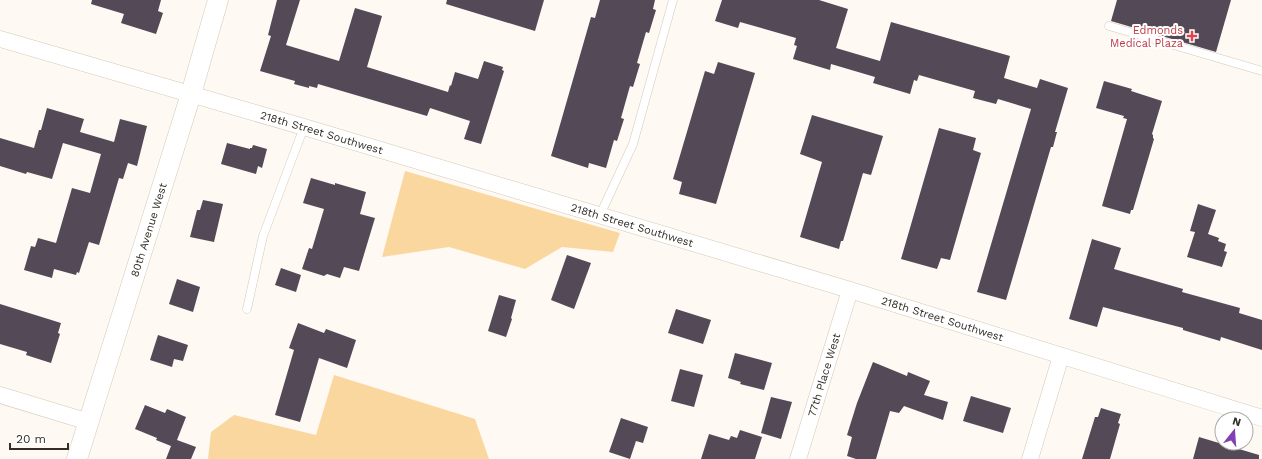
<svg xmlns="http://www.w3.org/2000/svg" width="1262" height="459" font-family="'Work Sans',sans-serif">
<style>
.green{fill:#fbd7a0}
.building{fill:#544957}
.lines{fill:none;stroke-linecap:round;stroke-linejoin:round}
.service-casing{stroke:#d5c9b7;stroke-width:9}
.minor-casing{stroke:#d5c9b7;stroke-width:17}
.tertiary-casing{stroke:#d5c9b7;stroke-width:21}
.service{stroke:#fff;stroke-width:8}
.minor{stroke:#fff;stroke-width:16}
.tertiary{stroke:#fff;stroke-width:20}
.health-dot{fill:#e0444e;stroke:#fff;stroke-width:1.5}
.labels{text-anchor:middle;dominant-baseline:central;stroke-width:4;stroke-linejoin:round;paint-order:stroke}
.health-label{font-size:11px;fill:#be3a42;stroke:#fff;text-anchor:end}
.street-label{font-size:11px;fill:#322e27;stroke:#fff}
</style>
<rect width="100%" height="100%" fill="#fef9f2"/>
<g class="green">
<polygon points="405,171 620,233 613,252 562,247 525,269 449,247 382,257"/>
<polygon points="334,375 475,419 489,459 208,459 211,432 234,415 316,435"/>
</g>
<g class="building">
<polygon points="92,0 161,0 158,11 163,13 156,34 121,23 124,14 91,4"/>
<polygon points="277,0 300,0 286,45 339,61 355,8 382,16 367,67 448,92 450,85 451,86 455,72 478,79 484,61 503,67 502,70 504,71 481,144 464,139 470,121 430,108 427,116 318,84 317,88 309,86 309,88 294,84 295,81 260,71 271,36 268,35"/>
<polygon points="447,0 544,0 535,31 446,4"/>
<polygon points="600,0 655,0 653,9 656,10 649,33 646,32 637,63 640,64 633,87 630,86 621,118 624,119 617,141 614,140 606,168 589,163 588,168 551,156 591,17 595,18"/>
<polygon points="722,0 819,0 848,9 836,48 880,61 891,22 1010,56 1004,78 1037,88 1040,79 1068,88 1055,132 1057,132 1053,147 1051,147 1006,300 977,292 1031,109 998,99 996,104 973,98 975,91 919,75 917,81 914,80 910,94 873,83 875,77 831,64 830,70 793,59 797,46 794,45 796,38 740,22 738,28 715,21"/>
<polygon points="1117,0 1231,0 1216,52 1111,21"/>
<polygon points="718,62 755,73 716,204 679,194 682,182 673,179 705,71 714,74"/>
<polygon points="1104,81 1132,89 1131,91 1162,101 1152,134 1153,135 1153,138 1154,139 1133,210 1131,210 1130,214 1102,206 1127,119 1123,118 1124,116 1096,108"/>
<polygon points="47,108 84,119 80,132 114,142 120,119 147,126 137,166 128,163 123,179 119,178 99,245 89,242 79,273 77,272 76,275 54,269 52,278 24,270 31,246 35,247 38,238 56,243 72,188 90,193 101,154 63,143 52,179 27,172 26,174 0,166 0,138 34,148 39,130 41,130"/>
<polygon points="812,115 883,136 871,175 863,173 843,241 841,241 839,249 800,237 822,162 800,154"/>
<polygon points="939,128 976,138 973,150 981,153 950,260 941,258 937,269 901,259"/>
<polygon points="227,143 250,149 250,148 252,148 253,145 267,149 262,168 258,166 256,174 221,164"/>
<polygon points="311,178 335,185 335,183 366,192 360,214 375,218 359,271 344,267 340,278 327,274 324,276 302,269 309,248 312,249 324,209 303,203"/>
<polygon points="203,200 223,204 214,242 190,237 197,210 200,210"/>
<polygon points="1198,204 1216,210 1208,234 1219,238 1218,241 1226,244 1224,251 1227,252 1222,267 1187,257 1195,232 1190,231"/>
<polygon points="1092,239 1121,248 1114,269 1183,289 1182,292 1240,308 1239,313 1262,320 1262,350 1221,337 1220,341 1183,330 1183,328 1103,307 1097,327 1069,319"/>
<polygon points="567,255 591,263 574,309 551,300"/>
<polygon points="281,268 301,275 296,292 275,285"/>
<polygon points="177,279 200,287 193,312 169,304"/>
<polygon points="499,295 516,300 511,318 512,319 506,337 488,331"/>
<polygon points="0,304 61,323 58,333 60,334 51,363 26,355 27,352 0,344"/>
<polygon points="676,309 711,320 703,344 668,333"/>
<polygon points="298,323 324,333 326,329 356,340 347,368 319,358 300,422 275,415 294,350 289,348"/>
<polygon points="158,335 188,345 183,361 174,359 172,367 150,360"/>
<polygon points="735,353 772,363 764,390 740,384 741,382 728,378"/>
<polygon points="873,362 907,376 908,372 930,381 924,395 948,402 943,420 904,406 899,413 890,411 876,459 856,459 847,456 852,437 847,435 857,403"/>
<polygon points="680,369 703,375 694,407 671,401"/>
<polygon points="971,396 1011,408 1003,433 963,421"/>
<polygon points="771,397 792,402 781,439 761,433"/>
<polygon points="145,405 165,413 167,409 186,417 177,440 196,447 191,459 166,459 171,446 156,440 157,438 135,429"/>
<polygon points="1101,408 1121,414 1118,423 1120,424 1110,459 1082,459 1095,417 1098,417"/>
<polygon points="621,418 648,427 643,443 636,441 630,459 609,452"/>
<polygon points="740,430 762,437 755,459 701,459 709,434 729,440 731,436 737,438"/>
<polygon points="1199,437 1259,455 1259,459 1193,459"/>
</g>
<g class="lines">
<g class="service-casing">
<g id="service">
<polyline points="1109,26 1262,71"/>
<polyline points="600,215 633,144 673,0"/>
<polyline points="247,309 263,236 304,127"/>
</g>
</g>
<g class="minor-casing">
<g id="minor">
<path id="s1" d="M 0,39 L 304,127 L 850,290 L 1262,418"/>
<polyline points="0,395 89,422"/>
<path id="s2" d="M 798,459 L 850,290"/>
<polyline points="1030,459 1061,356"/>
</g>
</g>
<g class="tertiary-casing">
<g id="tertiary">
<path id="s3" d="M 77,459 L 191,94 L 218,0"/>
</g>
</g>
<use href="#service" class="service"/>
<use href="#minor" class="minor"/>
<use href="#tertiary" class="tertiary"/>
</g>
<path class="health-dot" d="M1190 30h4v4h4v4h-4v4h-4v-4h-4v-4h4z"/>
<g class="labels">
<g class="health-label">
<text x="1183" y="30">Edmonds<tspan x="1183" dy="13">Medical Plaza</tspan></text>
</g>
<g class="street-label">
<text stroke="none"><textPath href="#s1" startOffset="335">218th Street Southwest</textPath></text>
<text stroke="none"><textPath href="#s1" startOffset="659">218th Street Southwest</textPath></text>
<text stroke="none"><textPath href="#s3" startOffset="240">80th Avenue West</textPath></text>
<text stroke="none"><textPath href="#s1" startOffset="983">218th Street Southwest</textPath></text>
<text stroke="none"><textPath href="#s2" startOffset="88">77th Place West</textPath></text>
</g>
</g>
<g transform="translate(1234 431) rotate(17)"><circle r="19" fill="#ffffff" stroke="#adaba9"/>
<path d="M0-3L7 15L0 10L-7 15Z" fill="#843fb2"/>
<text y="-6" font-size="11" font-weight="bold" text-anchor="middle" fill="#322e27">N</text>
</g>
<path d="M10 443v6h58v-6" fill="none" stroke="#322e27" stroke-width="2"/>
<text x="16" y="443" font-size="12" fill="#322e27" stroke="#ffffff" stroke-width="3" paint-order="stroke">20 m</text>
</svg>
